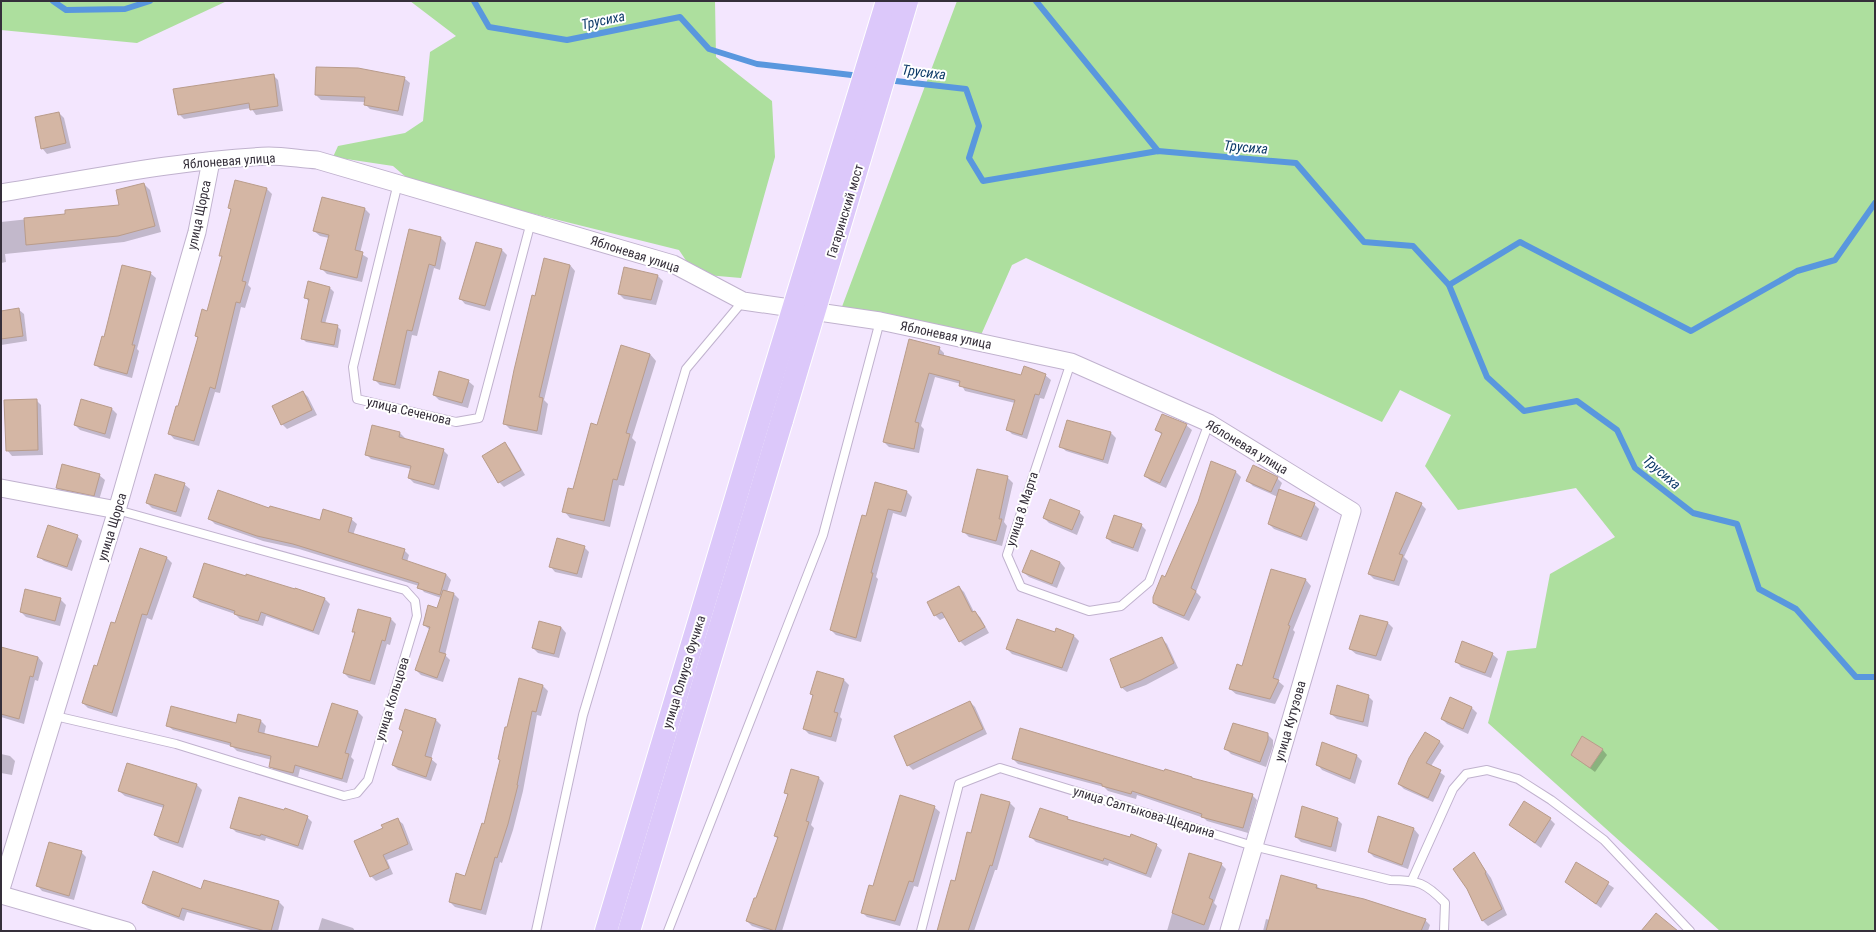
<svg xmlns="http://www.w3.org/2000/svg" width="1876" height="932" font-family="'Roboto Condensed',sans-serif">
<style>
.green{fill:#addf9e}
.shadow{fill:#0003}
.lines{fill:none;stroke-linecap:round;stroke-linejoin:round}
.stream{stroke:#5997de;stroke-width:6}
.building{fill:#d4b6a4;stroke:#b99c8b}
.service-casing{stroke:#c0b2ce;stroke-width:10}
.minor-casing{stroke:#c0b2ce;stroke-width:19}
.primary-casing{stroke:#fff;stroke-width:24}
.service{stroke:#fff;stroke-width:8}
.minor{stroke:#fff;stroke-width:17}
.primary{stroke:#dcc8fa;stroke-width:22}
.primary-bridge-casing{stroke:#fff;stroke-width:24;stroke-linecap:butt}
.primary-bridge{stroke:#dcc8fa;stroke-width:22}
.labels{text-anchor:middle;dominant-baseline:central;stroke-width:4;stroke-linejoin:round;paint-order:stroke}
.street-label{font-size:13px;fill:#352f3a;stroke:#fff}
.water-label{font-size:14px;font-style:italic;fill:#103c6a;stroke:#fff}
</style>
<rect width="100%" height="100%" fill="#f3e6fe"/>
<g class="green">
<polygon points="1,1 227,1 137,43 1,30"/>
<polygon points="410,1 715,1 716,57 772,101 775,157 741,278 695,274 679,250 414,184 393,166 333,157 338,146 405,133 423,121 430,52 456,36"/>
<polygon points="957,1 1875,1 1875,931 1720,931 1488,723 1507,651 1536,648 1550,574 1615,537 1576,488 1458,510 1425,466 1451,415 1400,390 1382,422 1026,258 1012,265 981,335 840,312"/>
</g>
<g class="shadow">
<polygon points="273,75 278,80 283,111 256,115 251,108 184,119 179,114"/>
<polygon points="404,78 410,83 403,116 370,109 365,104 365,102 321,100 316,95"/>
<polygon points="59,113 64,118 71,148 47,154 42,148"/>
<polygon points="144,184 150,190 161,232 124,242 5,254 6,262 1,263 1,220 1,222 66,215 121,206"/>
<polygon points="267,189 272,194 248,285 251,288 245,308 241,307 220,393 215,392 199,446 174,439 169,433 179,408 199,339 196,336 207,312 222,257 220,255 232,210 229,208"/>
<polygon points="323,198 365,209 370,214 360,253 368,258 362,282 327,274 321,268 329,238 320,236 314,231"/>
<polygon points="441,238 446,243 440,270 434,268 417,336 412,335 400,389 380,385 375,380"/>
<polygon points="476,243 502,250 507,255 490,311 465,304 460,298"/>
<polygon points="544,260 570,265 575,271 544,400 548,404 542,435 510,429 505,424"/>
<polygon points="150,273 156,278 137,349 139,351 132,378 100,369 95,364 105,338"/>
<polygon points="657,275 663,281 656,305 624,299 619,294"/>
<polygon points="330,288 334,292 325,324 337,326 341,330 338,348 306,342 302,338 309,302 305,297"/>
<polygon points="18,309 24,314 27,341 1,345 1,312"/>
<polygon points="622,346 650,354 656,361 632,438 636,442 624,486 619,485 610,527 570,518 564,511 574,490 598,426"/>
<polygon points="939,348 944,353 944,356 1022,376 1045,375 1051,380 1044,399 1040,398 1027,439 1012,434 1007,429 1015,403 965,391 961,384 935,377 921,426 924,429 919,453 889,447 884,442"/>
<polygon points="468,381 474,386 468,408 439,400 434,395"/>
<polygon points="303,392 308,397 317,415 287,429 282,424"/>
<polygon points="36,400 41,405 43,455 12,456 7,450"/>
<polygon points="112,409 117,414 110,439 80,430 75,425"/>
<polygon points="1186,425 1192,430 1166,488 1151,481 1145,476 1162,435 1157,430"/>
<polygon points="373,426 400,433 405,438 405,440 443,450 448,455 439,490 414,483 409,478 411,469 371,459 366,454"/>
<polygon points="1111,433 1116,438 1108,464 1066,451 1060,446"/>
<polygon points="505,444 510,449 525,475 504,487 499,482"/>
<polygon points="1212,463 1236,472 1241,477 1196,592 1201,597 1189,621 1159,608 1154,603 1199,502"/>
<polygon points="99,475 105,480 99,500 62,493 57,488"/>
<polygon points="1007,477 1013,483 1004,522 1007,526 1002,546 969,537 964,532"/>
<polygon points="1277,478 1282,483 1279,490 1314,504 1319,509 1307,541 1274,529 1269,524 1278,497 1253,486 1248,481"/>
<polygon points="184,484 190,489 181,517 152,508 147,503"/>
<polygon points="907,492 912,497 906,517 893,513 876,577 878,579 861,642 836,635 831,630 867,517"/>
<polygon points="1396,493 1421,504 1426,509 1404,557 1408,561 1399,586 1374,579 1369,574"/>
<polygon points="270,509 321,521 351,519 357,524 353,535 404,550 409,555 407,562 446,574 451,580 447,592 454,594 459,599 445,655 450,660 443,682 421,675 416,670 430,630 424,625 438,609 441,598 424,592 419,586 299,549 263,541 215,524 210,519"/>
<polygon points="1079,512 1084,517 1077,535 1049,523 1044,518"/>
<polygon points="1141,525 1146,530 1138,552 1112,543 1107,538"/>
<polygon points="77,536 82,541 72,571 44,561 38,556"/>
<polygon points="584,547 589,552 582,578 555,572 550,566"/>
<polygon points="140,549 167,558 172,563 152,620 147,618 117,717 88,708 83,703 116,625"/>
<polygon points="1060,562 1065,568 1057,588 1029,577 1023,572"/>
<polygon points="205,564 325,599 330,604 319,635 266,616 263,626 240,619 235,614 200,602 194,597"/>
<polygon points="1272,570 1306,580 1311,586 1293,630 1295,632 1278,681 1284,686 1275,704 1236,694 1230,689 1243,668"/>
<polygon points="959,587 964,592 974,612 980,617 989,633 965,646 960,641 946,617 940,620 935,615"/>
<polygon points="60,599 66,605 60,626 26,617 21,612"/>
<polygon points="358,610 391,619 396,624 390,645 387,644 375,685 349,678 344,673 355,634 353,631"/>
<polygon points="1388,623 1393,628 1381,661 1356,654 1350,649"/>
<polygon points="561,627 566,633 559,658 538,653 533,648"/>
<polygon points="1055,634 1074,636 1079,641 1067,672 1012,654 1007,649"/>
<polygon points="1161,638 1167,644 1178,668 1146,685 1127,692 1121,687"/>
<polygon points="1,648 38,657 43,663 38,681 35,680 24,724 1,717"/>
<polygon points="1492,654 1498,659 1491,678 1461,667 1456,661"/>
<polygon points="520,680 543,686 548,691 541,716 537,715 523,791 513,830 502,863 500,862 486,915 455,907 450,902 466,877 484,825 501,761 499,759"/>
<polygon points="844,680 849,685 840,717 842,719 836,742 809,734 804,729 814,697 811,694"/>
<polygon points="1368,696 1373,701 1368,727 1337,719 1331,714"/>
<polygon points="970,702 975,707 987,734 913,770 908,765"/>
<polygon points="1471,707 1477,713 1468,734 1447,724 1442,719"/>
<polygon points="406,711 436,720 441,725 431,759 437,764 431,781 398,770 393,765 403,733 400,729"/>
<polygon points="358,712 363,717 351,757 354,760 347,783 300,769 298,777 275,771 270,766 272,760 237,751 232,746 173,730 167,725 237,724 261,721 266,726 264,735 319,749"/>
<polygon points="1267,734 1273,740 1273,746 1266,767 1231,754 1226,749"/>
<polygon points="1439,741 1444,746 1431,766 1445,776 1433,802 1404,789 1399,784"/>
<polygon points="1323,743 1357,756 1362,761 1355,784 1322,770 1317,764"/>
<polygon points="1602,749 1607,755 1595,772 1572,755"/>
<polygon points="1,754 10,756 15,761 12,775 1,773"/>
<polygon points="1013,759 1165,773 1252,795 1257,800 1248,833 1207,821 1204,818 1137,795 1136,799 1108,791 1104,787 1018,764"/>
<polygon points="792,770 819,778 824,783 811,825 814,828 782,931 767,931 752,926 747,921 757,900 778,839 775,836 789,796 785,792"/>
<polygon points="197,785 202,790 183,848 160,840 155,835 164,808 125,796 119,791"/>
<polygon points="1010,803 1015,808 997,870 995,870 974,931 937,931 971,834"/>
<polygon points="934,807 940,812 918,887 914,886 900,926 867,917 862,912 874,887"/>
<polygon points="1040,809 1068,818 1070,821 1156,845 1162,850 1151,878 1109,863 1108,866 1036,842 1030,836"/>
<polygon points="307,817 312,822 303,850 266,838 265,841 236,832 231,827"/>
<polygon points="1378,817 1414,829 1419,835 1408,869 1374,857 1369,852"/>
<polygon points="397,819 403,824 413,850 387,860 393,874 376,881 371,876 384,829"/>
<polygon points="1337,819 1342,824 1336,852 1301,842 1296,837"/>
<polygon points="1550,819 1555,824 1541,848 1510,825"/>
<polygon points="81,852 86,857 74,900 42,891 37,885"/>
<polygon points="1189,854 1221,864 1226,869 1214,903 1217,906 1208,931 1167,931"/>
<polygon points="1474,854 1491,878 1507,915 1488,926 1483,921 1467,889"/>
<polygon points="1577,863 1614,888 1601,908 1566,882"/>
<polygon points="1282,877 1317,886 1322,891 1425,920 1430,925 1428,931 1263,931 1266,919 1270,920"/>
<polygon points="204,881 279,902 284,907 278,931 254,931 187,912 184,921 148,908 143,903 202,890"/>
<polygon points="322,918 353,928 355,931 318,931"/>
</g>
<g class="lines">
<g class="stream">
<polyline points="53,1 66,10 125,9 150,1"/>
<polyline points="474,1 489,27 567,40 680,17 709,49 757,64 860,76"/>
<polyline points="1036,1 1158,151"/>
<polyline points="887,80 966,89 979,126 969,158 983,181 1158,151 1296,163 1364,242 1413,246 1449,285 1487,377 1524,411 1577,401 1617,430 1635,468 1693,513 1737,524 1759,589 1796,609 1856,677 1875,677"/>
<polyline points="1449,285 1520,242 1691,331 1797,271 1835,260 1875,203"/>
</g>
</g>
<g class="building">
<polygon points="316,67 358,68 405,77 398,111 364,105 365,97 315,95"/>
<polygon points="274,74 278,106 250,110 249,103 178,115 173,89"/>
<polygon points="59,112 66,143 41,149 35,117"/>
<polygon points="235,180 267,188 242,281 246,282 240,303 236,302 215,389 210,387 194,441 168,434 176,406 178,406 198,337 195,336 202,309 207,311 222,256 219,256 231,209 228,208"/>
<polygon points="144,183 155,226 118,236 26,245 24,218 65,214 65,210 119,205 116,190"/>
<polygon points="322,197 365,208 355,250 363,252 357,278 320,269 329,235 313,231"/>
<polygon points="409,229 441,237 435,266 429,264 412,331 407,330 395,385 373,380"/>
<polygon points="476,242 502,249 485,306 459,299"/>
<polygon points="544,258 570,265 539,397 543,398 537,431 503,424 514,370 532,295 535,296"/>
<polygon points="122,265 151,272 132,345 135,345 127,374 94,365 102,336 104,337"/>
<polygon points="624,267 658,275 651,300 618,294"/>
<polygon points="308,281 330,287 321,322 338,325 334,345 301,339 309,299 304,298"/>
<polygon points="19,308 23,336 1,339 1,311"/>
<polygon points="909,339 940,347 938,354 1021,375 1024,366 1046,374 1039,395 1035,394 1022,435 1006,430 1015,400 959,386 960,381 929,373 915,422 919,423 914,449 883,442"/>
<polygon points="621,345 650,354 626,433 630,434 617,480 613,479 604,521 562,512 568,488 573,489 591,423 597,425"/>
<polygon points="439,371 469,380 462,403 433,395"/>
<polygon points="303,391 312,410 281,425 272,406"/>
<polygon points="37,399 38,450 6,451 4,400"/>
<polygon points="81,399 112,408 105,434 74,425"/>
<polygon points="1162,414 1187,424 1160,483 1144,476 1162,433 1155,430"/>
<polygon points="1067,420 1111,432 1103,460 1059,447"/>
<polygon points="372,425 400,432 399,437 444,449 434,485 408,478 411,466 365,455"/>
<polygon points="505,442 521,470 498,483 482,456"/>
<polygon points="1211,461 1236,471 1191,588 1196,591 1184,616 1153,603 1153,597 1162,575 1165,577 1198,502"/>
<polygon points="62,464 100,474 94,496 56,488"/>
<polygon points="1253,465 1278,477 1271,492 1246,481"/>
<polygon points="977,469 1008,476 999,519 1002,519 996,541 962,532"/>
<polygon points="155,474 185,483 176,512 146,503"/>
<polygon points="875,482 907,491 901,512 888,509 871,573 873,573 856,638 830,630 862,515 866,516"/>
<polygon points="1279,489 1315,503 1301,537 1268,524"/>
<polygon points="218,490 269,508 270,506 320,520 323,509 352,518 348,532 405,549 402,559 446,574 440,595 417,588 419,583 293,544 257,536 208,519"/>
<polygon points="1396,492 1422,503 1399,554 1403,555 1394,581 1368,574"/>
<polygon points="1050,499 1080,511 1072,530 1043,518"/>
<polygon points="1114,515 1142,524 1133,548 1106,538"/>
<polygon points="48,525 78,535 67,567 37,557"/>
<polygon points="557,538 585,546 577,574 549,567"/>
<polygon points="140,548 167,557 147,615 142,614 112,713 82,703 94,665 97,666 111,622 115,623"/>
<polygon points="1031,550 1060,562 1052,584 1022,572"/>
<polygon points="204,563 246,576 246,574 295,589 295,588 325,598 313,631 261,612 258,621 234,614 235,611 193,597"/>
<polygon points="1271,569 1306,579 1288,625 1290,626 1273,678 1279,680 1270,699 1229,689 1237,664 1242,666"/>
<polygon points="959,586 972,612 975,611 985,627 959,642 942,612 934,616 927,602"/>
<polygon points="25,589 61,598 55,621 20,612"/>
<polygon points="443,590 454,593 439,652 446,654 437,678 415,670 430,627 423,625 428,605 437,608"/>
<polygon points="358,609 391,618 385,641 382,640 370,681 343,673 355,632 352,632"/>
<polygon points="1360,615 1388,622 1376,656 1349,649"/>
<polygon points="1017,619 1055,632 1056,628 1074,635 1062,668 1006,649"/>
<polygon points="539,621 561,627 554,654 532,648"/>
<polygon points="1162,637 1174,663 1141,680 1121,688 1110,659"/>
<polygon points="1462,641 1493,653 1485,673 1455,662"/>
<polygon points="1,647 38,657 33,677 30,676 19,719 1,714"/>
<polygon points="817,671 844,679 834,712 838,713 831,737 803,729 813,695 810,694"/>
<polygon points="519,678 543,685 536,712 532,711 517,785 518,785 508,824 497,858 495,857 481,910 449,902 456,873 465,876 482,823 484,824 500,760 498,759 505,727 507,727"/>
<polygon points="1337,685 1369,695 1363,722 1330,714"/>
<polygon points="1450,697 1472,707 1463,729 1441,719"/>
<polygon points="970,701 983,729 907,766 894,736"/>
<polygon points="332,703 358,711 345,753 349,754 342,779 295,765 293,773 269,767 271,756 230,746 231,743 166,726 171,706 236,723 238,714 261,720 258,732 318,747"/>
<polygon points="405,709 436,719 425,756 432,758 426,777 392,765 403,731 399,729"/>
<polygon points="1233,723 1268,733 1268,740 1260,762 1224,749"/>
<polygon points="1020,728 1164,771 1165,769 1192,777 1192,778 1253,794 1243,828 1201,817 1202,814 1132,791 1131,794 1102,786 1102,784 1012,759"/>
<polygon points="1425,732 1440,741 1426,763 1441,770 1428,798 1398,784 1409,758"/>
<polygon points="1582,736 1603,749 1590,768 1571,755"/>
<polygon points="1322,742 1357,755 1350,779 1316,765"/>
<polygon points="127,763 197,784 178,843 154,835 164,805 118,791"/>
<polygon points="791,769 819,777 806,821 809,822 775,931 746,921 754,898 756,898 778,837 774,836 788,794 784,793"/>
<polygon points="981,794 1010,802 992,866 990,865 968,931 937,931 951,880 955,881 967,832 971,833"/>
<polygon points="900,795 935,806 913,882 909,881 895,921 861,913 869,885 873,886"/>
<polygon points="239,797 284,810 285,808 308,816 298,846 261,834 260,836 230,828"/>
<polygon points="1524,801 1551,818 1535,843 1509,825"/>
<polygon points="1302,806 1338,818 1331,847 1295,837"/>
<polygon points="1040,808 1068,817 1067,819 1130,837 1131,834 1157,844 1146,874 1104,858 1103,861 1029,837"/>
<polygon points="1378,816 1414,828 1402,865 1368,852"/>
<polygon points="398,818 408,844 383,855 389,868 370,877 354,841 383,828 381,825"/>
<polygon points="49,842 82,851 69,896 36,886"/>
<polygon points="1474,852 1486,872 1485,873 1502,909 1482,921 1467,889 1453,869"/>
<polygon points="1189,853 1222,863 1209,898 1213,900 1204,925 1172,913"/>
<polygon points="1576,862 1609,882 1596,904 1565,882"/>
<polygon points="153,871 201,889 204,880 279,901 271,931 265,931 182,908 179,917 142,903"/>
<polygon points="1281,875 1317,885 1316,888 1364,899 1426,919 1421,931 1266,931"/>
<polygon points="1656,913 1678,931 1641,931"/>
</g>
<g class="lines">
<g class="service-casing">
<g id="service">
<polyline points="398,183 353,367 357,399 456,422 479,418 531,222"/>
<polyline points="1071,362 1007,555 1021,587 1089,611 1121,606 1149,582 1209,423"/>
<polyline points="55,716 176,744 344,796 357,793 368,780 417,616 415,601 405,590 117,510"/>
<polyline points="1412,880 1453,789 1466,774 1487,770 1518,779 1551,800 1604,840 1690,931"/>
<polyline points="536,931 583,715 686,369 743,301"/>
<polyline points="668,931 823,535 880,321"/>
<path d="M 921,931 L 959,784 L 1000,768 L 1253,846 L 1390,880 C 1418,880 1426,883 1445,903 L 1444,931"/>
</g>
</g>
<g class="minor-casing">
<g id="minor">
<path d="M 1,193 C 89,179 179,160 269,156 C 284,156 301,159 317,160 L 673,264 L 743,301 L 880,321 L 1071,362 L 1209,423 L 1352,511 L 1229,931"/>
<polyline points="1,488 117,510"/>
<polyline points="1,889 117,510 197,232 211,161"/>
<polyline points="1,895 127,931"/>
</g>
</g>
<g class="primary-casing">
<g id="primary">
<polyline points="606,931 761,414"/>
<polyline points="629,931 782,420"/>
</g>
</g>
<use href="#service" class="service"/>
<use href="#minor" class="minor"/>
<use href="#primary" class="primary"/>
<g class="primary-bridge-casing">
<g id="primary-bridge">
<polyline points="761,414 887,1"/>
<polyline points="782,420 907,1"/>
</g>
</g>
<use href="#primary-bridge" class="primary-bridge"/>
</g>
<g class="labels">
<g class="street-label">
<text transform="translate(229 161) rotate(-4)">Яблоневая улица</text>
<text transform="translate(845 211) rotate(-73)">Гагаринский мост</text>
<text transform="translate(199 215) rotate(-78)">улица Щорса</text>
<text transform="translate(635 254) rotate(18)">Яблоневая улица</text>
<text transform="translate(946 335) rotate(12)">Яблоневая улица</text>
<text transform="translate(409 411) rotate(13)">улица Сеченова</text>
<text transform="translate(1247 447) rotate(31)">Яблоневая улица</text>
<text transform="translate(1022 509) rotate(-72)">улица 8 Марта</text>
<text transform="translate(112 527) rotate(-73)">улица Щорса</text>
<text transform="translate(684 672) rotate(-73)">улица Юлиуса Фучика</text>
<text transform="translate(392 699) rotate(-73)">улица Кольцова</text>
<text transform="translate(1290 721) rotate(-74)">улица Кутузова</text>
<text transform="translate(1144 812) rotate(17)">улица Салтыкова-Щедрина</text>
</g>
<g class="water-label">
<text transform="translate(603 20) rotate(-12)">Трусиха</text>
<text transform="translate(924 72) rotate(7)">Трусиха</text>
<text transform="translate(1246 147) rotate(5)">Трусиха</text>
<text transform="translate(1662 472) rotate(41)">Трусиха</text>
</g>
</g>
<rect width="1876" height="932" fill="none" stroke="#352f3a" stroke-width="4"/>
</svg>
